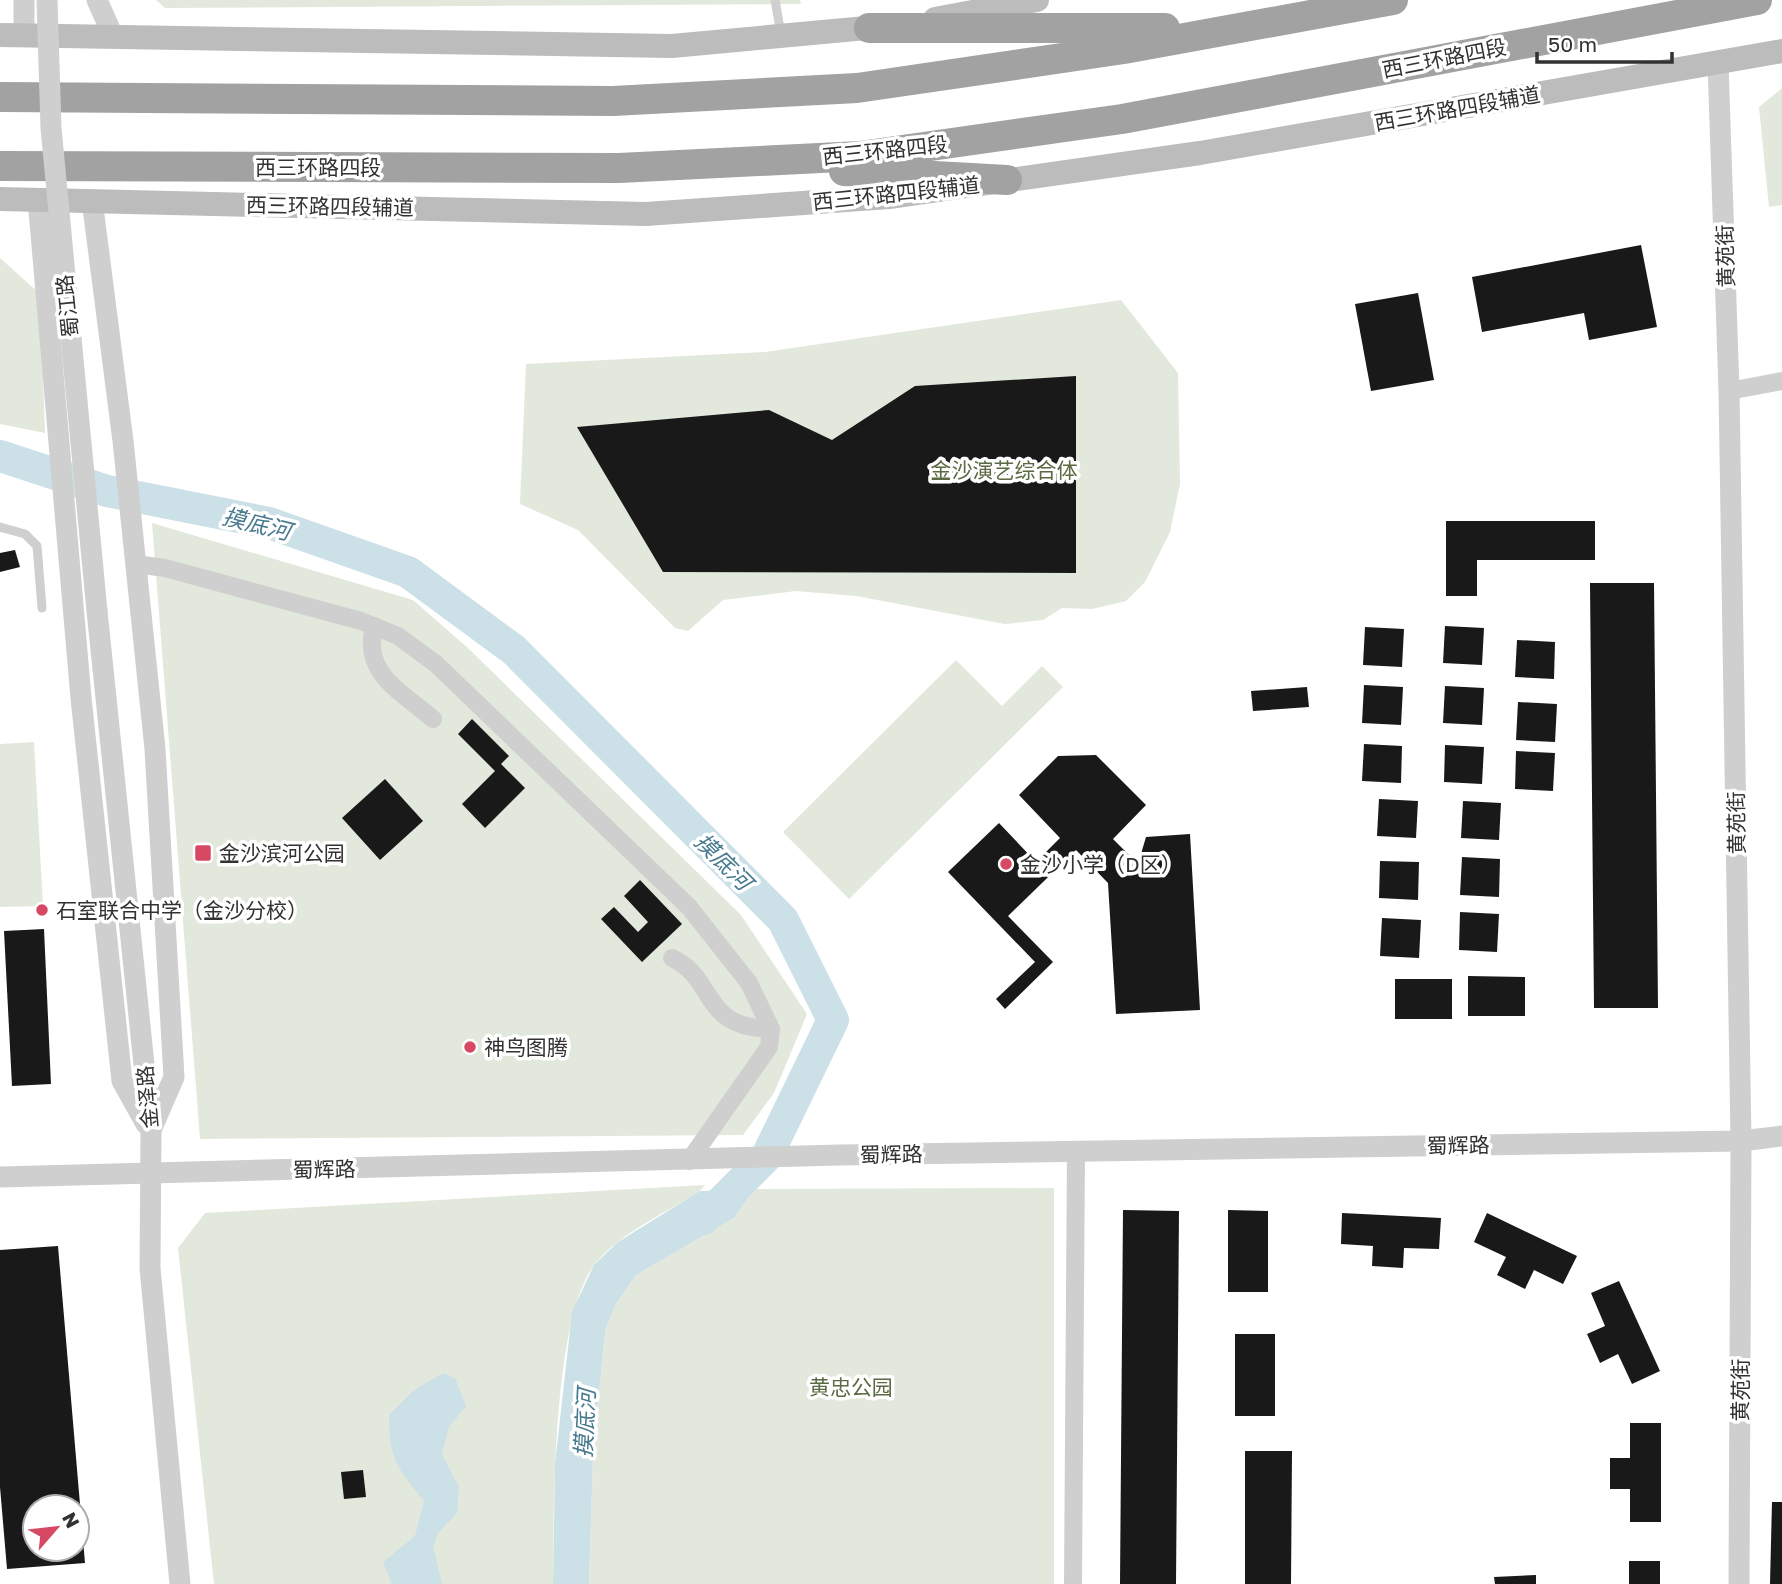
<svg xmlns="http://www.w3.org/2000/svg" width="1782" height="1584" font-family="'Golos Text','Noto Sans SC',sans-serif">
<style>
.green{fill:#e3e8dc}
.water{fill:#cbe0e7}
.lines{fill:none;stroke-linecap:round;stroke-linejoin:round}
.river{stroke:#cbe0e7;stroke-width:32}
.building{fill:#191919;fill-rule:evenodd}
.service{stroke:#cfcfcf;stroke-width:9}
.minor{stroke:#cfcfcf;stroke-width:18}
.tertiary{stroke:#cfcfcf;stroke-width:21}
.secondary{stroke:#bcbcbc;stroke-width:24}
.trunk{stroke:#a2a2a2;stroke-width:30}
.tertiary-bridge{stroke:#cfcfcf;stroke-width:21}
.poi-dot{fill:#d64863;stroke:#fff;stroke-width:2.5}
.labels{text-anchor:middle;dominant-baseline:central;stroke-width:7;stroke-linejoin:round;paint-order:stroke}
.street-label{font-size:21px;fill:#323232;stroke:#fff}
.park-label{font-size:21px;fill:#5a6a43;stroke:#fff}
.poi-label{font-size:21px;fill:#323232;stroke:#fff;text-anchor:start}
.water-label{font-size:23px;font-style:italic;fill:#477a8e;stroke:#fff}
</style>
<rect width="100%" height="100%" fill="#fff"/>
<g class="green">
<polygon points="156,0 800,0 801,4 165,8"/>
<polygon points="1782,88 1782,205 1769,207 1759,107"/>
<polygon points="0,258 40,294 45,433 0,424"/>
<polygon points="1121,300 1178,373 1180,484 1170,532 1145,582 1126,601 1092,609 1062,608 1043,620 1005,624 856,596 796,591 723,600 688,631 675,628 578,530 520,504 526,364 765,352"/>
<polygon points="152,523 413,600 469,649 741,915 807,1014 774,1093 743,1135 200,1139"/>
<polygon points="956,660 1002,706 1042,666 1063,687 849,899 783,832"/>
<polygon points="34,742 43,906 0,907 0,744"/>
<path d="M 705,1185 L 700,1191 C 666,1213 621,1232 595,1264 C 552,1318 554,1512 553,1584 L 214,1584 L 178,1248 L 205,1213 Z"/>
<polygon points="1054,1188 1054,1584 589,1584 593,1458 603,1352 606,1328 616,1304 636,1275 734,1218 754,1189"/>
</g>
<g class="water">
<polygon points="754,1189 734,1218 636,1275 616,1304 606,1328 603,1352 593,1458 589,1584 553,1584 555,1464 572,1312 594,1265 618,1242 700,1191"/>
<path d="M 443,1373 L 455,1378 L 466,1406 L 449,1427 L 442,1454 L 459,1487 L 457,1513 L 438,1533 L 433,1547 L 442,1584 L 392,1584 L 383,1562 L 415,1536 L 424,1501 C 397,1467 389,1460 389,1415 L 414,1390 Z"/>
</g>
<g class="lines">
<polyline class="river" points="0,456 107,491 269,523 408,572 514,650 783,920 833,1020 767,1156 704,1219"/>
</g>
<g class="building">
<polygon points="1641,245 1657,327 1589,340 1584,313 1482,332 1472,277"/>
<polygon points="1418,293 1434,380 1371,391 1355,304"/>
<polygon points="1076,376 1076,573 663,572 577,427 769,410 832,440 915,386"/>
<polygon points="1446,521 1595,521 1595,560 1477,560 1477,596 1446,596"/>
<polygon points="15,550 20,567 0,572 0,553"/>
<polygon points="1590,583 1654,583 1658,1008 1594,1008"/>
<polygon points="1445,626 1484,628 1482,665 1443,663"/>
<polygon points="1365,627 1404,629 1402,667 1363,665"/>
<polygon points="1517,640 1555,642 1554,679 1515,677"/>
<polygon points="1364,685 1403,687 1401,725 1362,723"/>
<polygon points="1445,686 1484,688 1482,725 1443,723"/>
<polygon points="1307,687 1309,707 1253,711 1251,691"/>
<polygon points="1518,702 1557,704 1555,742 1516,740"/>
<polygon points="472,719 509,756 501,764 525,788 485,828 462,804 495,771 458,734"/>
<polygon points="1364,744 1402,746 1401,783 1362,781"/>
<polygon points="1445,745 1484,747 1482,784 1444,782"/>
<polygon points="1516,751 1555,753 1553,791 1515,789"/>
<polygon points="1096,755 1146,805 1113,839 1138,864 1146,837 1190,834 1200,1010 1116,1014 1108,883 1076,850 1008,916 1053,962 1005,1009 996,999 1035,962 948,872 999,823 1036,862 1060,838 1019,795 1058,756"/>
<polygon points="385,779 423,821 380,860 342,818"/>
<polygon points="1379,799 1418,801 1416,838 1377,836"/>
<polygon points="1463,801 1501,803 1499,840 1461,838"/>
<polygon points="1462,857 1500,859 1499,897 1460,895"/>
<polygon points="1380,861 1419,862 1418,900 1379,898"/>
<polygon points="640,880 682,924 642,962 601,919 614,907 638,932 648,922 624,896"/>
<polygon points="1460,912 1499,914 1497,952 1459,950"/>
<polygon points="1382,918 1421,920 1419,958 1380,956"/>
<polygon points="44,929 51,1084 12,1086 4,931"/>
<polygon points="1468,976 1525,977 1525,1016 1468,1016"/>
<rect x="1395" y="979" width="57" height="40"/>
<polygon points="1123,1210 1179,1211 1176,1584 1120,1584"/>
<polygon points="1228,1210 1268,1211 1268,1292 1228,1292"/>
<polygon points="1342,1213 1441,1218 1439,1249 1404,1248 1403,1268 1372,1266 1373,1246 1341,1244"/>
<polygon points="1487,1213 1577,1256 1563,1284 1534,1270 1525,1289 1497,1275 1506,1257 1474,1242"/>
<path d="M 58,1246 L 85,1563 L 7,1569 L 0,1487 L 0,1250 ZM 35,1507 L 77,1507 L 77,1549 L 35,1549 Z"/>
<polygon points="1619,1281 1660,1371 1632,1384 1618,1354 1600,1363 1587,1334 1605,1326 1591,1293"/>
<rect x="1235" y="1334" width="40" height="82"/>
<polygon points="1630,1423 1661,1423 1661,1522 1630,1522 1630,1489 1610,1489 1610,1458 1630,1458"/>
<polygon points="1245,1451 1292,1451 1291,1584 1245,1584"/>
<polygon points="363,1470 366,1497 344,1499 341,1472"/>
<polygon points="1772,1502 1782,1502 1782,1584 1770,1584"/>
<rect x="1629" y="1561" width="31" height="23"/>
<polygon points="1536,1575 1536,1584 1495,1584 1494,1577"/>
</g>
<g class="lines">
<g class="service">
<polyline points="775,0 781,34"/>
<polyline points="0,527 25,534 37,546 42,608"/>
</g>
<g class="minor">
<polyline points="1729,391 1782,381"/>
<polyline points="136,564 165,568 361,621 398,636 436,664 689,907 749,983 771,1029 769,1047 689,1161"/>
<path d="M 374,626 C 362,674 401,691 433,719"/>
<path d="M 672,958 C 717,979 700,1028 771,1029"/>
<polyline points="1073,1584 1076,1151"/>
</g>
<g class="tertiary">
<polyline points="24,0 24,36"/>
<polyline points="97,0 113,36"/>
<polyline points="1718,63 1729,391 1741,1141 1739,1584"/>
<polyline points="38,199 81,698 122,1081 146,1124"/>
<polyline points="92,200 123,441 155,749 174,1077 151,1130"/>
<polyline points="97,611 151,1132 150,1268 180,1584"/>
<polyline points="0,1177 840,1155 1741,1141 1782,1136"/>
</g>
<g class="secondary">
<polyline points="935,19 1037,0"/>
<polyline points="0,35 672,46 888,26"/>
<polyline points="0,199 646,214 889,197 1200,153 1782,51"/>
</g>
<g class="trunk">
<polyline points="869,28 1165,28"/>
<polyline points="0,97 613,101 857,88 1124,49 1393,0"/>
<polyline points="0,166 619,168 860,156 1122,119 1757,0"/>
<polyline points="844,171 1007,180"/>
</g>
<polyline class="tertiary-bridge" points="47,0 51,128 97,611"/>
</g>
<g class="poi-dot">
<rect x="194" y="844" width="18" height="18" rx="3.5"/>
<circle cx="1006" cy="864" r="7"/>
<circle cx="42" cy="910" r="7"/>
<circle cx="470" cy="1047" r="7"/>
</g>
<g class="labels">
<g class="street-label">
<text transform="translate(1444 58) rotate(-11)">西三环路四段</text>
<text transform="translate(1457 108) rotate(-10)">西三环路四段辅道</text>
<text transform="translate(885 150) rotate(-6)">西三环路四段</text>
<text x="318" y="167">西三环路四段</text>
<text transform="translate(896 193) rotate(-6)">西三环路四段辅道</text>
<text transform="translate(330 206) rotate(1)">西三环路四段辅道</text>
<text transform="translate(1725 256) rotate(-92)">黄苑街</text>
<text transform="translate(67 306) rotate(-96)">蜀江路</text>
<text transform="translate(1736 823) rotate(-91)">黄苑街</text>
<text transform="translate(147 1097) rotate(-95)">金泽路</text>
<text transform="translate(1458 1145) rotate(-1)">蜀辉路</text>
<text transform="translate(891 1154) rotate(-1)">蜀辉路</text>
<text transform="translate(324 1169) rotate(-1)">蜀辉路</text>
<text transform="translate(1740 1390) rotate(-90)">黄苑街</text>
</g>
<g class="park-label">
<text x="1004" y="470">金沙演艺综合体</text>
<text x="851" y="1387">黄忠公园</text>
</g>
<g class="poi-label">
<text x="219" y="853">金沙滨河公园</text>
<text x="1020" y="864">金沙小学（D区）</text>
<text x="56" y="910">石室联合中学（金沙分校）</text>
<text x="484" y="1047">神鸟图腾</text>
</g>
<g class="water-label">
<text transform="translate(257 523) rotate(14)">摸底河</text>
<text transform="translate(724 861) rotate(45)">摸底河</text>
<text transform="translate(584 1423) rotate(-87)">摸底河</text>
</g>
</g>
<g transform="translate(56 1528) rotate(62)"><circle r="33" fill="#ffffff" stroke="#adadad" stroke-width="2"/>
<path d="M0-5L12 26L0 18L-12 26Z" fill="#d64863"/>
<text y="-10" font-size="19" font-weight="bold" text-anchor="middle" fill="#323232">N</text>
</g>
<path d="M1537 52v10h135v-10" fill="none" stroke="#323232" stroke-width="3.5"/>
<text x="1548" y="52" font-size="21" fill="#323232" stroke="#ffffff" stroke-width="5" paint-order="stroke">50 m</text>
</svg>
